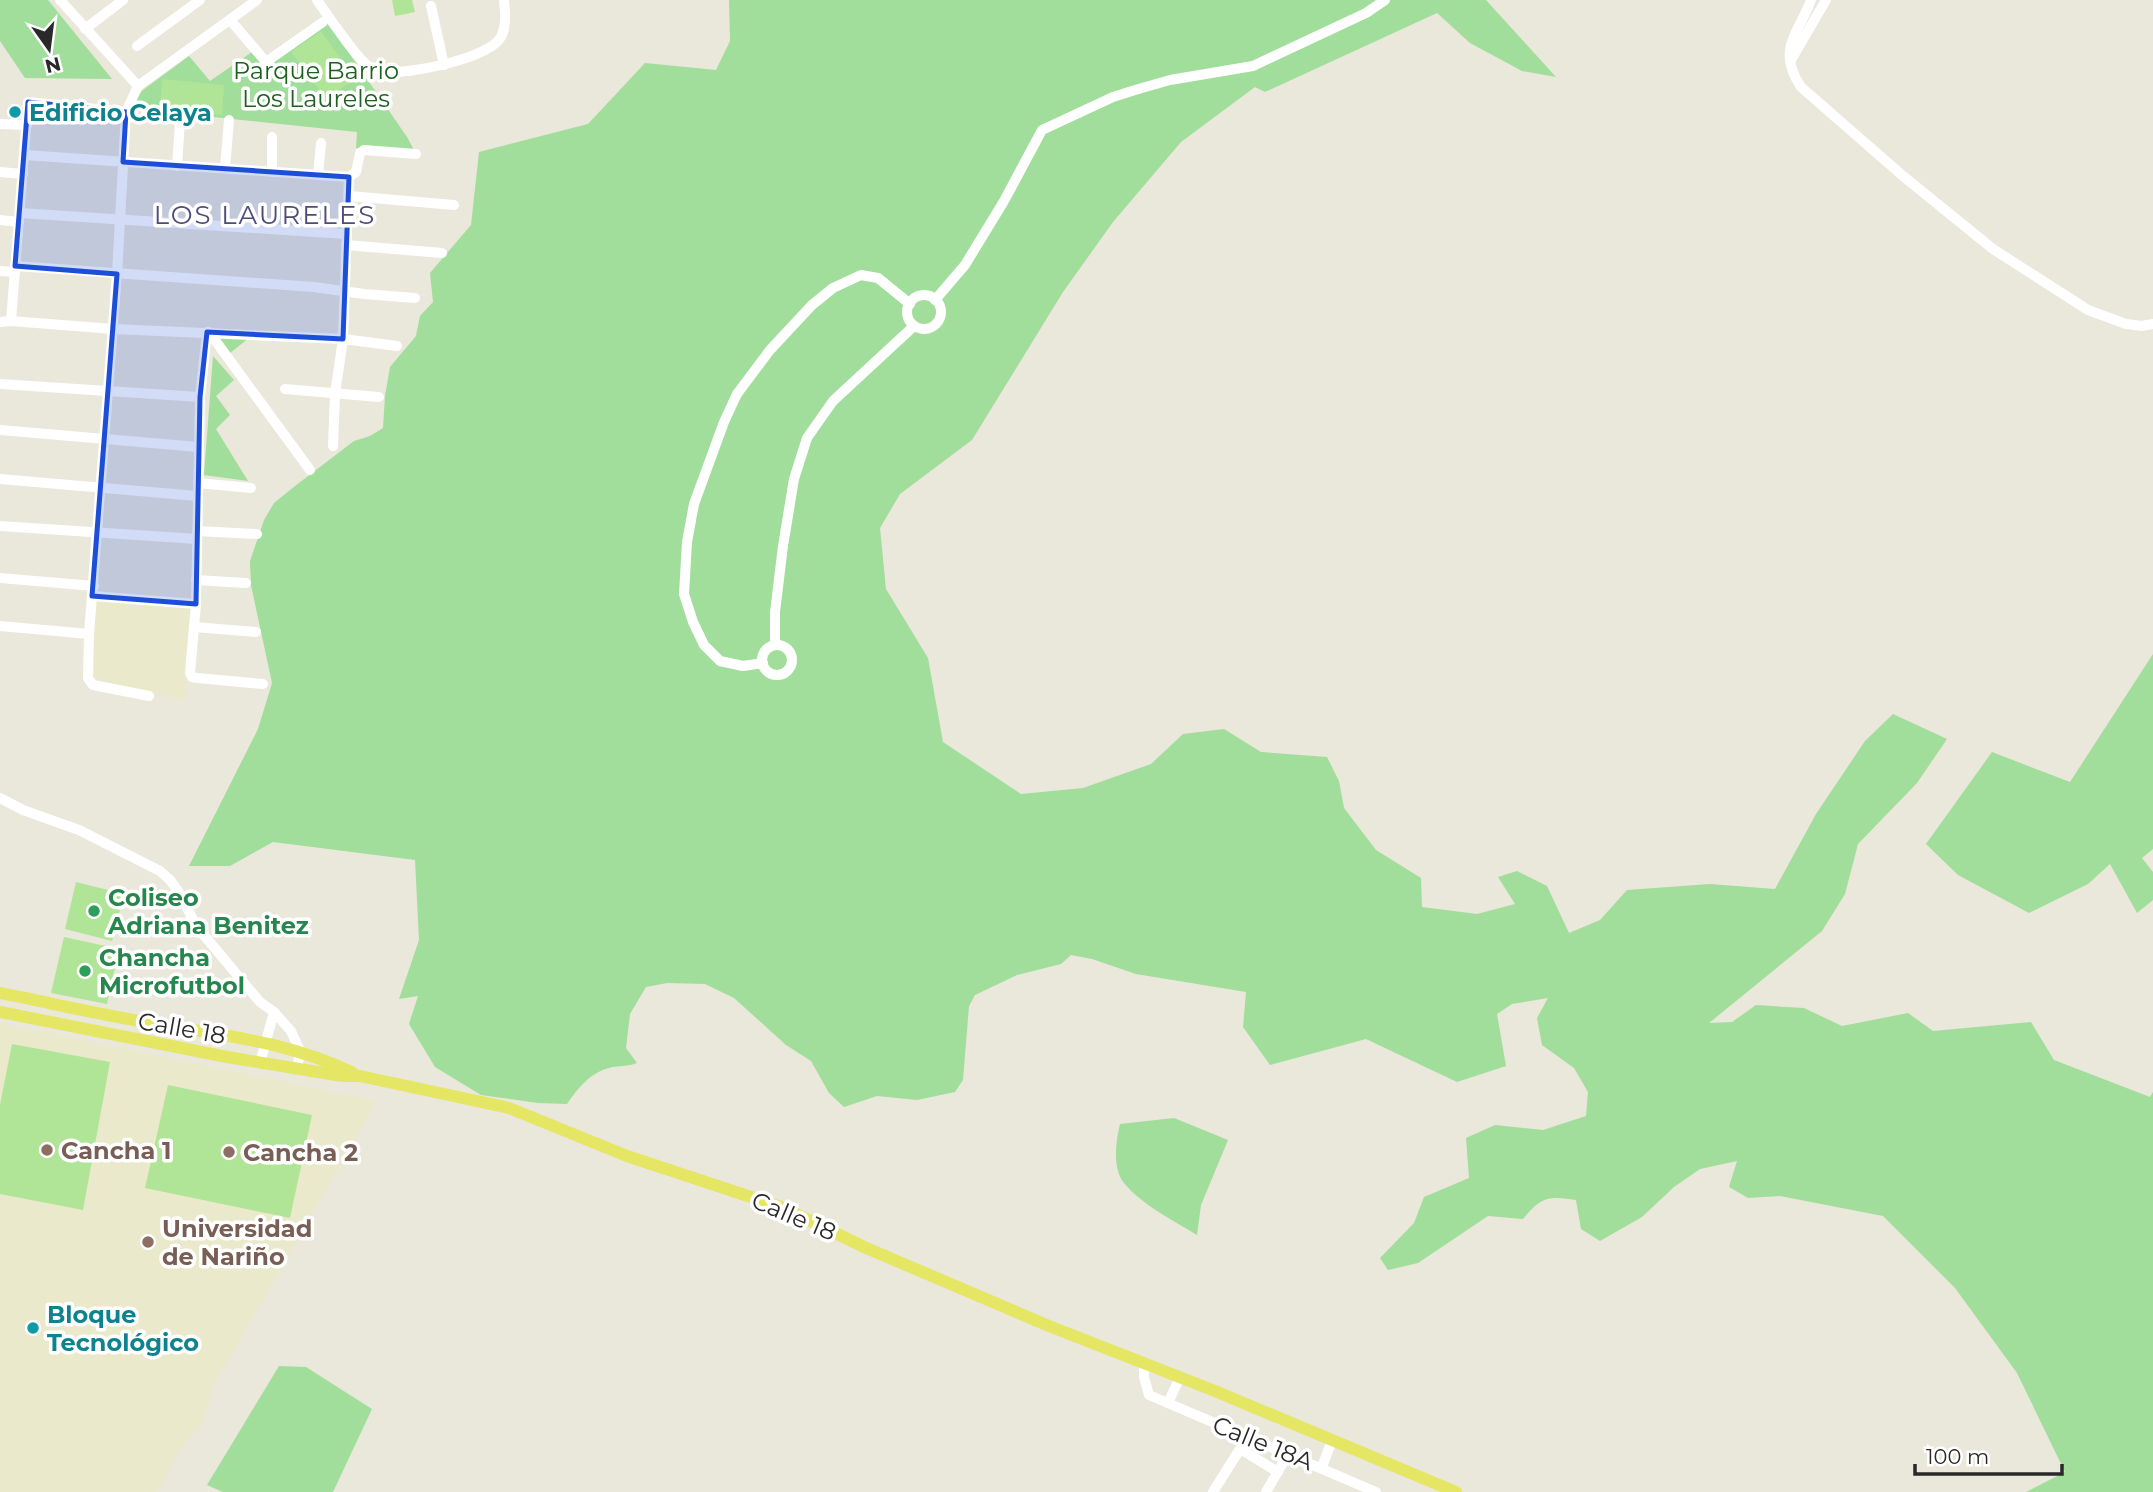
<svg xmlns="http://www.w3.org/2000/svg" width="2153" height="1492" font-family="Montserrat,sans-serif">
<style>
.education{fill:#ebe9cb}
.green{fill:#a1dd9b}
.pitch{fill:#b0e497}
.lines{fill:none;stroke-linecap:round;stroke-linejoin:round}
.minor{stroke:#fff;stroke-width:10}
.major{stroke:#e4e664;stroke-width:12}
.marked{fill:#1d4ed8;fill-opacity:0.2;stroke:#1d4ed8;stroke-width:5;stroke-linejoin:round}
.culture-dot{fill:#0f9aa8;stroke:#fff;stroke-width:2.5}
.leisure-dot{fill:#2e9e5b;stroke:#fff;stroke-width:2.5}
.education-dot{fill:#8d6e63;stroke:#fff;stroke-width:2.5}
.labels{text-anchor:middle;dominant-baseline:central;stroke-width:7;stroke-linejoin:round;paint-order:stroke}
.park-label{font-size:24px;fill:#1e6021;stroke:#fff}
.culture-label{font-size:24px;font-weight:bold;fill:#0d838f;stroke:#fff;text-anchor:start}
.leisure-label{font-size:24px;font-weight:bold;fill:#27864d;stroke:#fff;text-anchor:start}
.street-label{font-size:24px;fill:#292929;stroke:#fff}
.education-label{font-size:24px;font-weight:bold;fill:#785e54;stroke:#fff;text-anchor:start}
.neighbourhood-label{font-size:26px;letter-spacing:2px;fill:#4f4c76;stroke:#fff}
</style>
<rect width="100%" height="100%" fill="#eae7db"/>
<g class="education">
<polygon points="92,594 192,601 185,701 87,677"/>
<polygon points="0,1023 377,1101 215,1383 201,1426 183,1444 157,1492 0,1492"/>
</g>
<g class="green">
<polygon points="0,0 48,0 112,79 25,78 0,41"/>
<path d="M 729,0 L 1486,0 L 1556,77 L 1522,71 L 1470,43 L 1437,13 L 1265,92 L 1255,87 L 1181,142 L 1113,222 L 1063,292 L 972,440 L 900,494 L 880,528 L 886,589 L 928,658 L 943,742 L 1021,794 L 1083,788 L 1151,764 L 1183,734 L 1224,729 L 1261,752 L 1327,757 L 1339,781 L 1344,808 L 1376,850 L 1421,878 L 1422,907 L 1477,914 L 1515,904 L 1498,877 L 1517,871 L 1547,886 L 1569,933 L 1600,920 L 1627,890 L 1710,884 L 1775,889 L 1816,814 L 1865,741 L 1893,714 L 1947,739 L 1917,783 L 1858,844 L 1845,894 L 1822,931 L 1709,1023 L 1732,1022 L 1756,1005 L 1804,1008 L 1842,1026 L 1908,1013 L 1933,1031 L 2031,1022 L 2054,1060 L 2150,1097 L 2153,1092 L 2153,1492 L 2026,1492 L 2065,1472 L 2017,1373 L 1955,1288 L 1883,1216 L 1780,1196 L 1748,1198 L 1729,1187 L 1737,1161 L 1700,1169 L 1674,1187 L 1642,1217 L 1600,1241 L 1581,1229 L 1576,1200 C 1548,1196 1542,1196 1523,1219 L 1488,1216 L 1418,1263 L 1388,1270 L 1380,1258 L 1414,1223 L 1424,1197 L 1469,1178 L 1466,1138 L 1495,1125 L 1543,1130 L 1586,1116 L 1588,1092 L 1574,1068 L 1542,1045 L 1537,1018 L 1548,998 L 1512,1004 L 1497,1014 L 1506,1066 L 1457,1082 L 1366,1039 L 1270,1065 L 1243,1027 L 1246,992 L 1136,974 L 1092,959 L 1071,955 L 1061,964 L 1017,975 L 975,995 L 969,1006 L 963,1080 L 955,1092 L 917,1100 L 877,1096 L 844,1107 L 829,1093 L 811,1061 L 786,1045 L 734,998 L 705,984 L 667,983 L 646,987 L 630,1014 L 626,1048 L 637,1063 C 627,1067 619,1065 609,1068 C 590,1073 578,1088 567,1104 L 538,1103 L 481,1095 L 435,1067 L 409,1024 L 418,996 L 399,999 L 419,940 L 415,860 L 273,842 L 230,866 L 189,866 L 258,729 L 272,683 L 251,585 L 250,561 L 264,520 L 274,503 L 295,486 L 354,441 L 370,436 L 383,428 L 385,396 L 390,367 L 416,336 L 420,316 L 433,302 L 430,273 L 471,225 L 479,152 L 588,124 L 645,63 L 716,70 L 730,41 Z"/>
<polygon points="327,21 407,137 415,152 356,148 357,132 137,109 136,97 143,90 189,56 210,81 252,52 264,65"/>
<polygon points="215,336 249,338 230,353"/>
<polygon points="213,356 234,380 216,396 230,415 216,429 248,481 204,475"/>
<polygon points="2153,654 2153,849 2142,858 2153,872 2153,900 2137,913 2110,864 2088,884 2029,913 1958,875 1926,844 1992,752 2070,782"/>
<path d="M 1174,1118 L 1228,1140 L 1201,1205 L 1197,1235 C 1173,1220 1142,1205 1124,1183 C 1112,1168 1116,1141 1120,1124 Z"/>
<polygon points="279,1366 306,1367 372,1409 333,1492 223,1492 207,1485"/>
</g>
<g class="pitch">
<polygon points="392,0 412,0 415,12 395,16"/>
<polygon points="321,31 355,79 326,99 291,52"/>
<polygon points="162,79 224,85 222,115 160,110"/>
<polygon points="76,882 124,894 112,941 65,929"/>
<polygon points="64,937 119,949 107,1004 51,993"/>
<polygon points="12,1044 110,1062 83,1210 0,1194 0,1105"/>
<polygon points="168,1085 312,1115 290,1218 145,1188"/>
</g>
<g class="lines">
<g class="minor">
<polyline points="60,0 138,86"/>
<path d="M 317,0 C 327,14 358,61 370,67 C 375,69 381,72 385,72 C 410,74 488,59 501,37 C 507,25 505,13 504,0"/>
<path d="M 1811,0 C 1798,35 1776,49 1801,87 L 1903,176 L 1993,249 L 2088,310 L 2126,324 L 2142,326 L 2153,324"/>
<polyline points="431,6 444,65"/>
<polyline points="231,21 266,62 323,22"/>
<polyline points="85,29 123,0"/>
<polyline points="137,46 200,0"/>
<polyline points="1791,60 1826,0"/>
<polyline points="0,124 27,125"/>
<polyline points="24,155 349,177 356,172 360,153 364,150 416,154"/>
<polyline points="177,166 180,122"/>
<polyline points="225,168 229,120"/>
<polyline points="0,172 23,174"/>
<polyline points="272,172 272,137"/>
<polyline points="318,175 321,143"/>
<polyline points="349,196 454,205"/>
<polyline points="20,213 346,234"/>
<polyline points="0,220 19,222"/>
<polyline points="346,245 442,253"/>
<polyline points="15,266 314,287 364,294 415,298"/>
<polyline points="0,271 15,272"/>
<circle cx="924" cy="312" r="17"/>
<polyline points="935,300 965,265 1004,201 1042,130 1113,97 1135,90 1170,80 1253,66 1366,13 1385,0"/>
<polyline points="11,321 28,102 126,112"/>
<polyline points="0,322 11,321 113,329 343,339 397,346"/>
<polyline points="207,332 200,397 196,604 190,673 192,677 197,678 263,684"/>
<polyline points="209,332 310,470"/>
<polyline points="0,384 200,397"/>
<polyline points="285,389 379,397"/>
<polyline points="0,430 198,447"/>
<polyline points="333,446 335,394 343,339 349,177"/>
<polyline points="0,479 197,496"/>
<polyline points="198,483 251,488"/>
<polyline points="0,526 197,539"/>
<polyline points="197,531 257,534"/>
<polyline points="0,578 94,586"/>
<polyline points="196,580 246,583"/>
<polyline points="92,596 196,604"/>
<polyline points="0,626 89,634"/>
<polyline points="194,627 256,632"/>
<polyline points="775,645 775,612 783,546 794,479 807,438 833,401 914,326"/>
<circle cx="777" cy="660" r="15"/>
<polyline points="763,663 743,666 720,661 704,645 693,622 684,594 687,542 694,504 724,422 737,394 770,350 812,305 833,288 861,275 878,278 910,304"/>
<polyline points="149,696 93,685 88,678 89,634 117,274 126,112 138,86 257,0"/>
<polyline points="0,798 23,810 79,830 160,871 170,880 178,891 197,927 260,1002 274,1012 291,1031 300,1051 297,1069"/>
<polyline points="260,1063 274,1012"/>
<polyline points="1144,1363 1144,1377 1149,1395 1376,1492"/>
<polyline points="1168,1403 1180,1377"/>
<polyline points="1322,1467 1332,1440"/>
<polyline points="1213,1492 1240,1449 1278,1472"/>
<polyline points="1266,1492 1288,1454"/>
</g>
<g class="major">
<path d="M 0,993 C 51,1003 101,1015 152,1023 C 221,1035 290,1042 353,1073"/>
<polyline points="0,1012 227,1057 342,1076 360,1076 509,1108 627,1156 784,1208 864,1247 1049,1326 1215,1391 1456,1492"/>
</g>
</g>
<path class="marked" d="M 28,102 L 126,112 L 123,162 L 349,177 L 343,339 L 207,332 L 200,397 L 196,604 L 92,596 L 117,274 L 15,266 Z"/>
<g class="culture-dot">
<circle cx="15" cy="112" r="7"/>
<circle cx="33" cy="1328" r="7"/>
</g>
<g class="leisure-dot">
<circle cx="94" cy="911" r="7"/>
<circle cx="85" cy="971" r="7"/>
</g>
<g class="education-dot">
<circle cx="47" cy="1150" r="7"/>
<circle cx="229" cy="1152" r="7"/>
<circle cx="148" cy="1242" r="7"/>
</g>
<g class="labels">
<g class="park-label">
<text x="316" y="70">Parque Barrio<tspan x="316" dy="28">Los Laureles</tspan></text>
</g>
<g class="culture-label">
<text x="29" y="112">Edificio Celaya</text>
<text x="47" y="1314">Bloque<tspan x="47" dy="28">Tecnológico</tspan></text>
</g>
<g class="leisure-label">
<text x="108" y="897">Coliseo<tspan x="108" dy="28">Adriana Benitez</tspan></text>
<text x="99" y="957">Chancha<tspan x="99" dy="28">Microfutbol</tspan></text>
</g>
<g class="street-label">
<text transform="translate(182 1028) rotate(10)">Calle 18</text>
<text transform="translate(794 1216) rotate(23)">Calle 18</text>
<text transform="translate(1263 1443) rotate(22)">Calle 18A</text>
</g>
<g class="education-label">
<text x="61" y="1150">Cancha 1</text>
<text x="243" y="1152">Cancha 2</text>
<text x="162" y="1228">Universidad<tspan x="162" dy="28">de Nariño</tspan></text>
</g>
<g class="neighbourhood-label">
<text x="265" y="215">LOS LAURELES</text>
</g>
</g>
<g transform="translate(49 49) rotate(166)" stroke="#ffffff" stroke-width="5" paint-order="stroke">
<path d="M0-5L12 26L0 18L-12 26Z" fill="#292929"/>
<text y="-10" font-size="19" font-weight="bold" text-anchor="middle" fill="#292929">N</text>
</g>
<path d="M1915 1464v10h147v-10" fill="none" stroke="#292929" stroke-width="3.5"/>
<text x="1926" y="1464" font-size="21" fill="#292929" stroke="#ffffff" stroke-width="5" paint-order="stroke">100 m</text>
</svg>
